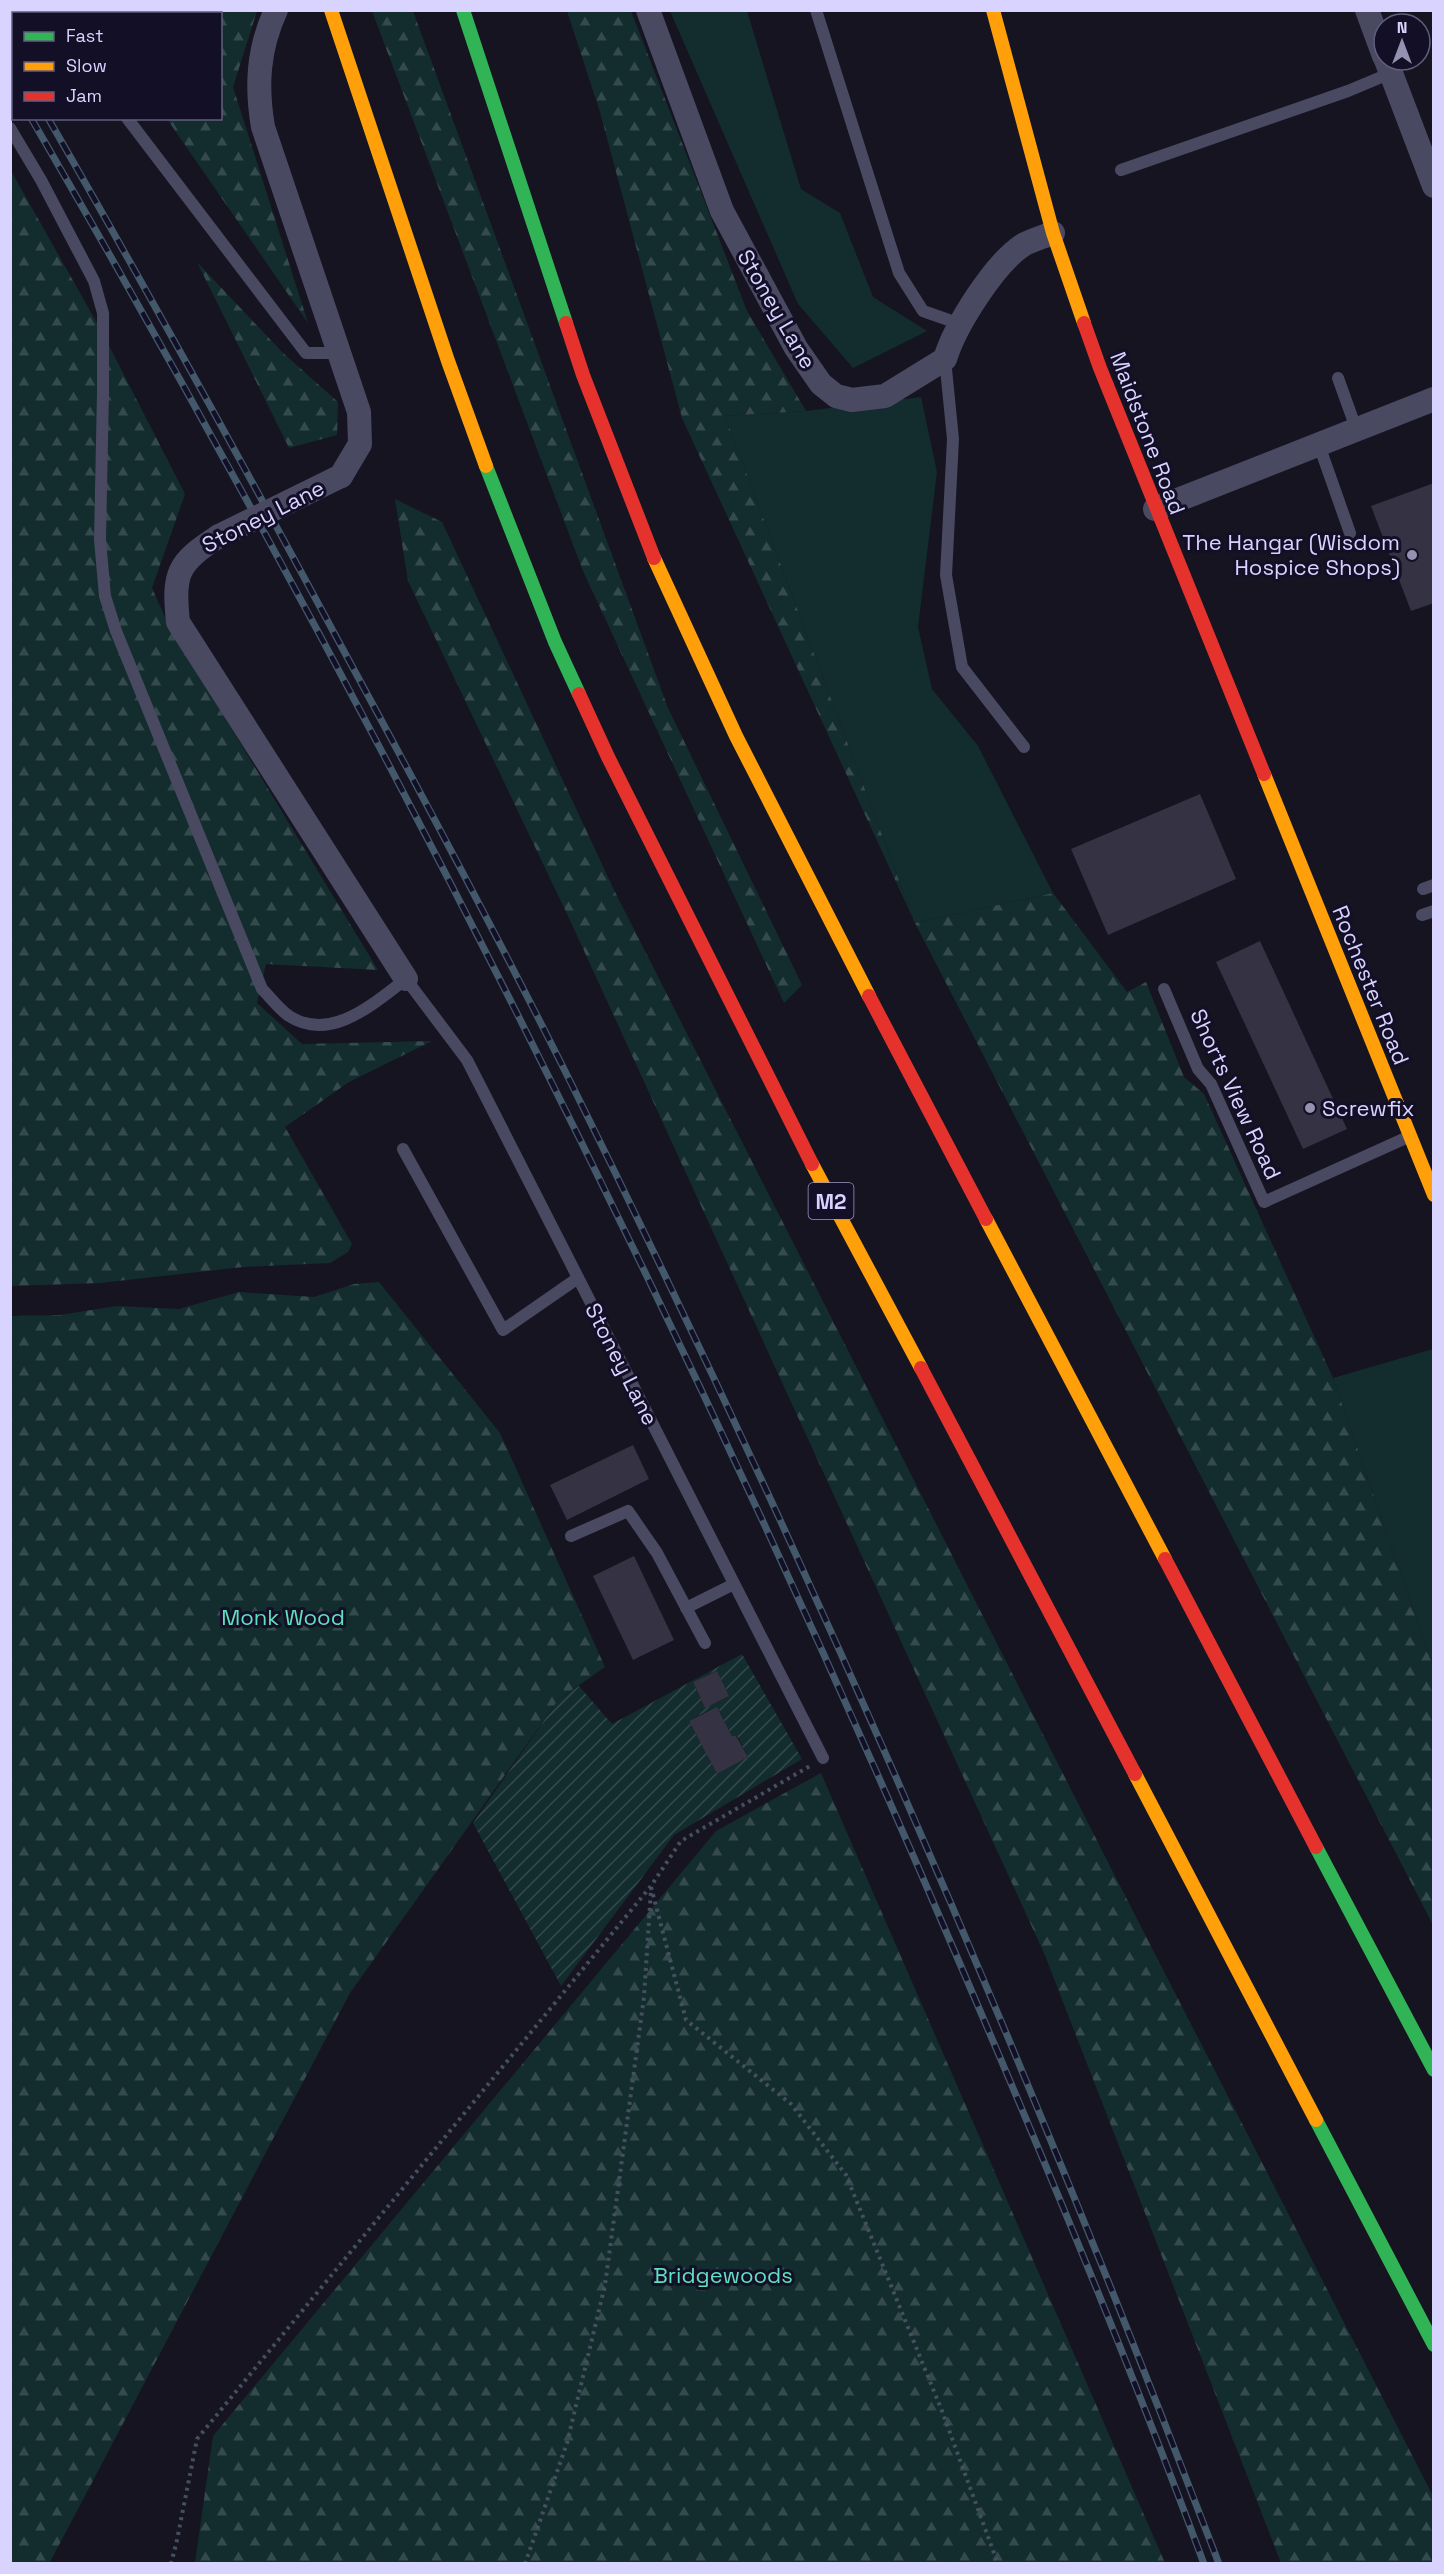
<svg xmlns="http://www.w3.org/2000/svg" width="1444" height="2574" font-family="'Space Grotesk',sans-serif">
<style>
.green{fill:#132c2d}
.forest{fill:url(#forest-firs)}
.garden{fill:url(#garden-furrows);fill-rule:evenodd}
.building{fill:#343243}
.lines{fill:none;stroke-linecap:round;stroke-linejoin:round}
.path{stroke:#44505f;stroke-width:4;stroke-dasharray:3 4.5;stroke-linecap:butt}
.lane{stroke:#4a4962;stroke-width:12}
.street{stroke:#4a4962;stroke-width:24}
.fast{stroke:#30b455;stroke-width:14}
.slow{stroke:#ff9f0a;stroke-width:14}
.jam{stroke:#e5322d;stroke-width:14}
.rail-casing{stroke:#43596b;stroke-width:7}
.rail{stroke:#130f26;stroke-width:4.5;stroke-dasharray:14;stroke-linecap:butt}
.street-bridge{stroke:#4a4962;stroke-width:24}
.poi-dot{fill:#9591b1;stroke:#130f26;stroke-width:2}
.labels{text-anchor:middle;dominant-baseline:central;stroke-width:6;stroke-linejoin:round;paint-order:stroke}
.shield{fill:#130f26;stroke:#9e99be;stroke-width:1.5}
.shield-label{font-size:21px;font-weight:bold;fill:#d9d4ff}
.street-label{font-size:22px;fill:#d9d4ff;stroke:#130f26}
.poi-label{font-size:22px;fill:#d9d4ff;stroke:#130f26;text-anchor:end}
.park-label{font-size:22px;fill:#5fe0c0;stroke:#130f26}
</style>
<defs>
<pattern id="forest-firs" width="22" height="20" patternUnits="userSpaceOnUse" patternTransform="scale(1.5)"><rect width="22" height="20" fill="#132c2d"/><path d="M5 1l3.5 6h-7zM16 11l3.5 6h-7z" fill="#354a4c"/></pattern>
<pattern id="garden-furrows" width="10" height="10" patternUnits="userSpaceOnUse" patternTransform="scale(1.5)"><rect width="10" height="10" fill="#132c2d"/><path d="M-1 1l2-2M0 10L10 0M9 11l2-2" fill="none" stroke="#354a4c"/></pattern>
</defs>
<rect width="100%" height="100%" fill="#161421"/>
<g class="green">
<polygon points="670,11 747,11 801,189 840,213 873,297 927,331 853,368 798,304"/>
<polygon points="921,397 937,472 918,627 932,689 978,746 1053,893 915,923 725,416 806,411"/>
<polygon points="1433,1349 1433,1667 1333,1378"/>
</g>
<g class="forest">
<polygon points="108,11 257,11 233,87 308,323 167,119 220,118 220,14 110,14"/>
<polygon points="372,11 413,11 668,708 802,985 784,1003 583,571"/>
<polygon points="567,11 631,11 747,311 806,411 725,416 915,923 1053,893 1127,992 1146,982 1184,1077 1204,1094 1333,1378 1433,1667 1433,1925 915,923 682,418 600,112"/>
<polygon points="10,169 102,332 185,494 152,588 168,624 378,970 266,964 257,1003 302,1044 432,1041 349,1082 285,1127 352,1244 348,1252 330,1263 243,1267 100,1283 11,1286"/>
<polygon points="197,262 282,352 338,402 337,435 289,448"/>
<polygon points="395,499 442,522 615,892 1115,1876 1433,2496 1433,2563 1281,2563 1044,1953 568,916 408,581"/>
<polygon points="379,1282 500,1433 605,1667 559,1699 350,1993 49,2564 10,2563 10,1316 60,1315 116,1306 179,1309 239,1292 314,1297 354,1284"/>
<polygon points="821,1773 1165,2563 195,2563 213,2436 716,1831"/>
</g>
<path class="garden" d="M 742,1654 L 802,1759 L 674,1835 L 561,1986 L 473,1823 L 559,1699 L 579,1686 L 612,1724 ZM 716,1671 L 729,1696 L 705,1708 L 693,1682 ZM 719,1710 L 732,1736 L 737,1736 L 748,1757 L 717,1774 L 708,1757 L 717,1751 L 700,1742 L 689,1721 L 703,1713 Z"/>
<g class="building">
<polygon points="1434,483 1434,603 1411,611 1371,506"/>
<polygon points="1200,794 1236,879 1108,935 1071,849"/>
<polygon points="1260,941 1347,1129 1303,1149 1216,962"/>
<polygon points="633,1445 649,1479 567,1520 550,1485"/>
<polygon points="634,1556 674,1640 633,1660 593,1576"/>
<polygon points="717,1671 729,1696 705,1708 693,1682"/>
<polygon points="717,1707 732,1736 736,1736 748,1757 717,1774 689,1721"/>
</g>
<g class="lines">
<g class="path">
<polyline points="651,1887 686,2020 791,2104 846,2175 942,2411 998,2564"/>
<polyline points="171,2564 177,2540 197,2439 651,1886 681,1841 810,1766"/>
<polyline points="525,2564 567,2443 605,2285 644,1997 651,1890"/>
</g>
<g class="lane">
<polyline points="71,10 72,14"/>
<polyline points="816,10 899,273 923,311 960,324"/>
<polyline points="127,118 306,353 337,353"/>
<path d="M 10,128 L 41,180 L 94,281 L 103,313 L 103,392 L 100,540 L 105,596 L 116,631 L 262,989 C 271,998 279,1009 289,1016 C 331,1043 374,1003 406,979 L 467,1060 L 823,1758"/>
<polyline points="1121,170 1348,91 1391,73"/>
<polyline points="945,359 953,439 946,575 962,667 1024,747"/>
<polyline points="1338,378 1357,431"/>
<polyline points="1319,445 1350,533"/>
<polyline points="1423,889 1434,885"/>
<polyline points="1422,915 1434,911"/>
<polyline points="1164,989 1198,1069 1211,1084 1264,1202 1408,1137"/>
<polyline points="403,1149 503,1330 578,1278"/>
<polyline points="571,1536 628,1511 657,1553 705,1643"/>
<polyline points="686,1608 734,1584"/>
</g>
<g class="street">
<path d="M 276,10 C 258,49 256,86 263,127 L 359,412 L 360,444 L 341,476"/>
<path d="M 648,10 L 722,211 L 796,348 L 821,384 L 836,396 L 852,400 L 885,396 L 945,359 C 955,326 994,264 1023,245 C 1032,240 1043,237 1053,233"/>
<polyline points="1367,10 1384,56"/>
<polyline points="1386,60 1434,186"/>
<polyline points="1155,509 1434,399"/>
<path d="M 219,536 C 177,563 173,573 178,622 L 406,979"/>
</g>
<g class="fast">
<polyline points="463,10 566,323"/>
<polyline points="486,466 555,642 579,694"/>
<polyline points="1316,1847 1434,2070"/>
<polyline points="1316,2120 1434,2345"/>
</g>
<g class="slow">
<polyline points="331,10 448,361 486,466"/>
<polyline points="993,10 1053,233 1084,323"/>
<polyline points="654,558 736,736 869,996"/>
<polyline points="1264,774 1434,1195"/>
<polyline points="812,1164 921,1368"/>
<polyline points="986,1219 1165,1559"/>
<polyline points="1135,1774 1316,2120"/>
</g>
<g class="jam">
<polyline points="566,323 583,375 654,558"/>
<polyline points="1084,323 1100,368 1264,774"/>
<polyline points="579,694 608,757 812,1164"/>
<polyline points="869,996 986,1219"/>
<polyline points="921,1368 1135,1774"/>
<polyline points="1165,1559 1316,1847"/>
</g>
<g class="rail-casing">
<g id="rail">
<polyline points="10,54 14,60"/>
<polyline points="10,84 14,89"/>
<path d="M 31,118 C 376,712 687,1326 957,1957 C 1043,2157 1128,2359 1204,2564"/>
<path d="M 48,118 C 150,295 249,475 346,655 C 422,795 497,935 568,1077 C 809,1562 1026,2058 1219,2564"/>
</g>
</g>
<use href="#rail" class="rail"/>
<polyline class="street-bridge" points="219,536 341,476"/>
</g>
<g class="poi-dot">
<circle cx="1412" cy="555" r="6"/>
<circle cx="1310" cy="1108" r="6"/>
</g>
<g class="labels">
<rect class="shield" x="808.5" y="1183" width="45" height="36" rx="4.5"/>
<g class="shield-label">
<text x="831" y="1201">M2</text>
</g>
<g class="street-label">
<text transform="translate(777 309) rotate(60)">Stoney Lane</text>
<text transform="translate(1148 433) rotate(69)">Maidstone Road</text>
<text transform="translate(263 516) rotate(-27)">Stoney Lane</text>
<text transform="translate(1371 985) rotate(68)">Rochester Road</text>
<text transform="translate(1236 1094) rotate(65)">Shorts View Road</text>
<text transform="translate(622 1364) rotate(63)">Stoney Lane</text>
</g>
<g class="poi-label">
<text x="1400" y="542">The Hangar (Wisdom<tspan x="1400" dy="25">Hospice Shops)</tspan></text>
<text x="1322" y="1108" text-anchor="start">Screwfix</text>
</g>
<g class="park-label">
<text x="283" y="1617">Monk Wood</text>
<text x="723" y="2275">Bridgewoods</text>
</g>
</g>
<rect width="1444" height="2574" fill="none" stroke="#d9d4ff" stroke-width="24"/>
<rect x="12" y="12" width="210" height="108" fill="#130f26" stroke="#625e7d" stroke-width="1.5"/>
<rect x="24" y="32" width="30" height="9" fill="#30b455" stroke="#625e7d" stroke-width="1.5"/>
<text x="66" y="42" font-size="18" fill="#d9d4ff">Fast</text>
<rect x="24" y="62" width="30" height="9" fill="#ff9f0a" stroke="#625e7d" stroke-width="1.5"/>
<text x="66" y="72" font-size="18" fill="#d9d4ff">Slow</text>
<rect x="24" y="92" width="30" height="9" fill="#e5322d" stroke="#625e7d" stroke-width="1.5"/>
<text x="66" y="102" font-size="18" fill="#d9d4ff">Jam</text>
<g transform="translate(1402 42)"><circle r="28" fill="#130f26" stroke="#625e7d" stroke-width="1.5"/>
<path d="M0-4.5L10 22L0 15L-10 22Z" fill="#9591b1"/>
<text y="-9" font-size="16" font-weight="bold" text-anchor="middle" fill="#d9d4ff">N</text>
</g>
</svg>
